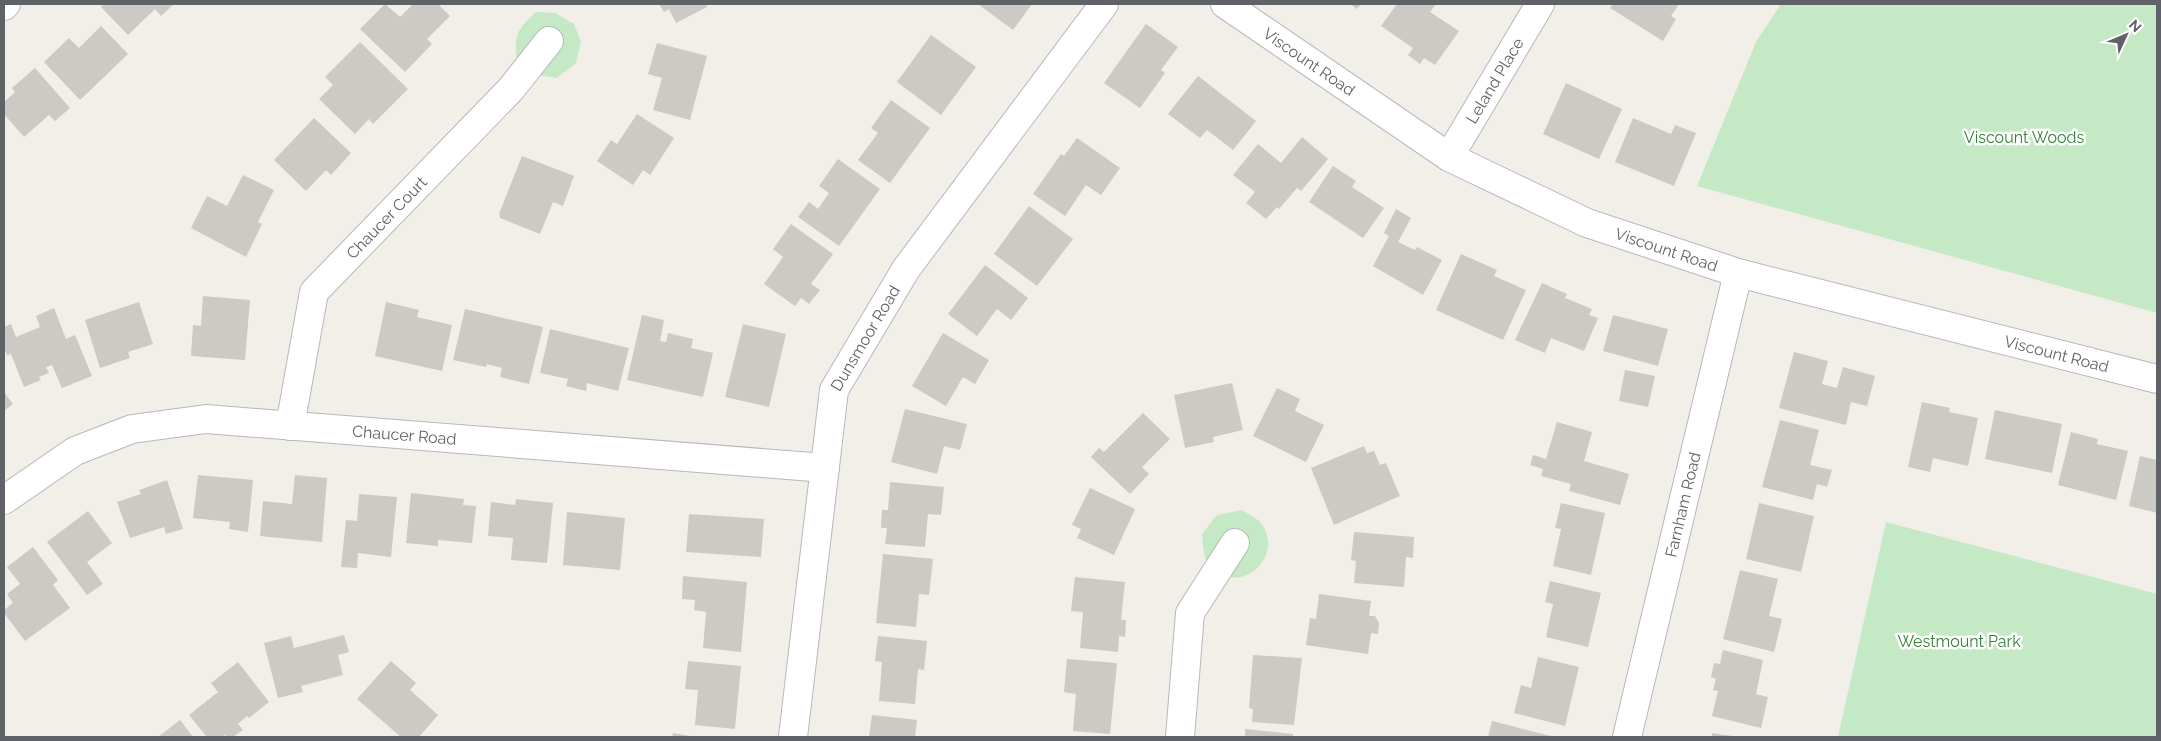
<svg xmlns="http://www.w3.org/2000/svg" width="2161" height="741" font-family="Raleway,sans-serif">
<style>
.green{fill:#c5e8c5}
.building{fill:#cccac5}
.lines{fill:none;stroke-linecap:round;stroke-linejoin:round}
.minor-casing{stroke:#b5b8bc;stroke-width:30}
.minor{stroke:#fff;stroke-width:28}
.labels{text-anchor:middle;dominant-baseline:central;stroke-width:5;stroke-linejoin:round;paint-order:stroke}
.street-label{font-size:16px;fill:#5f6368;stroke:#fff}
.park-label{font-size:16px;fill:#348238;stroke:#fff}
</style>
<rect width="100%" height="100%" fill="#f1efe8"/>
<g class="green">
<polygon points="1781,4 2157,4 2157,313 1697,186 1756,42"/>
<path d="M 536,12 L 555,13 L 574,24 L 581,42 L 576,63 L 557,78 L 537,75 L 517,60 C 513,36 518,28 536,12 Z"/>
<path d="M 1242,510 C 1248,514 1257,518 1261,523 C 1287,559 1234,602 1207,561 C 1203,555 1203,542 1202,534 L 1217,515 Z"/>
<polygon points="1886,522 2157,594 2157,737 1838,737"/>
</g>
<g class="building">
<polygon points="104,4 174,4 161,16 155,9 128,35 101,7"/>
<polygon points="385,4 400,17 413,4 438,4 450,16 427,39 432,44 405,72 360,29"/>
<polygon points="659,4 706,4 707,7 676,23 669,9 664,12"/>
<polygon points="978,4 1032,4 1013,30"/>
<polygon points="1350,4 1361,4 1357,9"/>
<polygon points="1397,4 1436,4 1430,12 1459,31 1435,65 1424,58 1420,64 1408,55 1413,48 1381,26"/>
<polygon points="1613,4 1679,4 1671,16 1676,19 1663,41 1610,8"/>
<polygon points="1146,24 1178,47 1161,70 1165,73 1140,108 1104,83"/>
<polygon points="101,26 128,54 80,100 44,62 69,38 79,48"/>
<polygon points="931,35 976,67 941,115 897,82"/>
<polygon points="360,42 408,89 373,124 369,119 355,134 319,99 333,85 325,77"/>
<polygon points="657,43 707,56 690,120 653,110 662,78 648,74"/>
<polygon points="35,68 70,108 55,121 49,115 24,137 4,114 4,102 15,92 12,88"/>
<polygon points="1198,76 1256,121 1233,150 1207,130 1200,138 1168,114"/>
<polygon points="1566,83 1622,109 1599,159 1543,134"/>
<polygon points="891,100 930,128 890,183 858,160 878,133 871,128"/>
<polygon points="637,114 674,138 650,175 643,170 633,185 597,161 611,140 617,144"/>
<polygon points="314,118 351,153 331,175 326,170 306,191 274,160"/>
<polygon points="1633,118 1671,134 1675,125 1696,133 1674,186 1615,162"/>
<polygon points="1302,137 1328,159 1301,191 1297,188 1279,209 1277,207 1266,219 1246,203 1255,192 1233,175 1258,144 1281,163"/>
<polygon points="1077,138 1120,168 1101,195 1086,185 1065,216 1033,194 1061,154 1064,156"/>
<polygon points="522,156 574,176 563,206 553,202 540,234 500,218 499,214"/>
<polygon points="838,159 880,189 839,246 798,217 809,202 818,209 829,193 819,186"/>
<polygon points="1333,166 1356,181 1352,187 1384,208 1363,238 1309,202"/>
<polygon points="243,175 274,190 258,222 262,224 246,257 191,228 207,196 227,206"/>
<polygon points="1029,206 1073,239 1037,286 994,254"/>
<polygon points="1396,209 1411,218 1398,242 1415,250 1417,247 1442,260 1423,295 1373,266 1389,236 1384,233"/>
<polygon points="791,224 833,254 811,284 820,290 809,304 801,298 795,306 764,284 783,257 773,249"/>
<polygon points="1461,254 1497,270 1494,276 1526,290 1503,340 1436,310"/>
<polygon points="985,265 1028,298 1011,320 997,309 977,336 948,314"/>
<polygon points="1542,283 1567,294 1565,298 1592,309 1589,315 1598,318 1584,351 1551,338 1545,353 1515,340"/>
<polygon points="203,296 250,300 245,360 191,356 193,325 201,326"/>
<polygon points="139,302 153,344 128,352 130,358 100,368 85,320"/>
<polygon points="386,302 419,310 417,317 452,325 442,371 375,356"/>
<polygon points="54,308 66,339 75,335 92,376 62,388 52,365 46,367 49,373 39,377 41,380 24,387 11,354 7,355 4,348 4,327 11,324 16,337 40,327 36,316"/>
<polygon points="465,309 543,327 529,384 500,377 502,368 487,364 486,367 453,360"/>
<polygon points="642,315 664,320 660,341 666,342 668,333 693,339 691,348 713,353 703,397 627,380"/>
<polygon points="1613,315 1668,329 1658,366 1603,351"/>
<polygon points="743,324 786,334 769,407 725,397"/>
<polygon points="550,329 629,348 618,391 587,383 586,391 566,386 568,379 540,373"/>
<polygon points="943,333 989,360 975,384 963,377 946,406 912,386"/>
<polygon points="1794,352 1828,361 1822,384 1837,388 1843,367 1875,376 1867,406 1851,402 1846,425 1779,408"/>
<polygon points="1625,370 1655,376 1648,407 1619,401"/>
<polygon points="1232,383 1243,430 1213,437 1214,442 1185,448 1174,395"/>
<polygon points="1277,388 1300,399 1295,411 1324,425 1306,462 1253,436"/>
<polygon points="4,392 13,404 4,411"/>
<polygon points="1922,402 1950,408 1949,412 1978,418 1968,466 1933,458 1930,472 1908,467"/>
<polygon points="905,409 967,424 960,450 944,446 937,474 891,462"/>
<polygon points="1995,410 2062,424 2052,473 1985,459"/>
<polygon points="1143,413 1170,439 1142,467 1149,474 1130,494 1091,457 1099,448 1104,452"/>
<polygon points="1780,420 1819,430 1810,465 1832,470 1827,487 1817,484 1813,500 1762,487"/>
<polygon points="1557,422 1592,432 1584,461 1629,474 1620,505 1569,491 1571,484 1541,476 1543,469 1530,465 1533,455 1546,459"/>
<polygon points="2071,432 2098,439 2097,444 2128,451 2116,500 2058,485"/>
<polygon points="1364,446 1367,453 1374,451 1380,465 1386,463 1400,496 1334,525 1311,468"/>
<polygon points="2140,456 2157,460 2157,513 2129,506"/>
<polygon points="198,475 253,480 248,532 229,529 230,522 193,518"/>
<polygon points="295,475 327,478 322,542 260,536 263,501 292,504"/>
<polygon points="167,480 183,529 166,534 164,527 130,538 117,502 141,494 139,490"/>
<polygon points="890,482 944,487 941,515 928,514 925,547 885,544 887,528 881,528 882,510 888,510"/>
<polygon points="1090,488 1135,509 1114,555 1077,538 1081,529 1072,525"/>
<polygon points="411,493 464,499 463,505 476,506 472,543 438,540 438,546 406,543"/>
<polygon points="359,494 397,497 391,557 358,553 357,568 341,567 346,520 357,521"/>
<polygon points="516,499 553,503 547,563 511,560 513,538 488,536 491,502 515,505"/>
<polygon points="1561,503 1605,513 1591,575 1553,566 1561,529 1555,528"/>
<polygon points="1759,503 1814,516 1801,572 1746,559"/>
<polygon points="88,511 112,543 87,562 103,584 87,595 47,542"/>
<polygon points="567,512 625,518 620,570 563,565"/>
<polygon points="689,514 764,519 761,557 686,552"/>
<polygon points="1354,532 1414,537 1413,558 1406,557 1404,587 1354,583 1356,561 1351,560"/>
<polygon points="33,547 58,580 53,585 70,608 25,641 4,613 4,610 13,603 7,594 20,584 7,567"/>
<polygon points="883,554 933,559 929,595 919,594 916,627 876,623"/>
<polygon points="1740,570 1778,579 1769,616 1782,619 1774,652 1723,639"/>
<polygon points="683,576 747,582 741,652 703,648 706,612 694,610 695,600 682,599"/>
<polygon points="1075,577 1125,582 1121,620 1126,620 1125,637 1119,636 1118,652 1080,648 1083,612 1071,611"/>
<polygon points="1550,581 1601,593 1588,647 1546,637 1553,604 1545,602"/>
<polygon points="1319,594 1371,601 1369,616 1375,616 1379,623 1378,634 1371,633 1368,654 1306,645 1310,618 1316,619"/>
<polygon points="344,635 349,652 338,655 343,675 301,686 303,692 278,698 264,643 291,636 294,648"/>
<polygon points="878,636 927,641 924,670 918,669 915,704 879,701 882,662 875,661"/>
<polygon points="1723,650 1763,660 1756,694 1768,697 1761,728 1712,716 1718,691 1713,690 1716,679 1711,677 1714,663 1720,664"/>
<polygon points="1253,655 1302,658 1294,725 1252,722 1253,709 1249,708"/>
<polygon points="1538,657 1579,667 1565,726 1514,713 1521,685 1531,688"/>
<polygon points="1067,659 1117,663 1110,734 1073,731 1076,694 1064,692"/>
<polygon points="391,661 416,683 410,690 438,715 419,737 401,737 357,699"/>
<polygon points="688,661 741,666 735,729 695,725 698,690 685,689"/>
<polygon points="238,662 269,702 249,718 247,716 238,724 243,730 233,737 227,737 225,735 222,737 207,737 189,715 218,692 211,683"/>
<polygon points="872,715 917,720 915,737 869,737"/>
<polygon points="180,720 193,737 158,737"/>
<polygon points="1492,721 1555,737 1488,737"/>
<polygon points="1245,729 1293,734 1293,737 1245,737"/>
<polygon points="673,733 690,736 690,737 672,737"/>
<polygon points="1712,733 1732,736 1731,737 1712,737"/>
</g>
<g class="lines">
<g class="minor-casing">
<g id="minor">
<path id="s1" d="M 1225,4 L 1449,157 L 1587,223 L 1738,273 L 2157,379"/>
<polyline points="4,6 6,4"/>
<path id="s2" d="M 1449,157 L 1540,4"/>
<path id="s3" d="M 290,426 L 314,292 L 511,89 L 549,41"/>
<path id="s4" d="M 4,500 L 75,451 L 132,429 L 206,419 L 825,468"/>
<path id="s5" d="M 793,737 L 834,390 L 906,269 L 1104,4"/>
<polyline points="1180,737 1190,613 1235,543"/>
<path id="s6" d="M 1627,737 L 1738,273"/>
</g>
</g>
<use href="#minor" class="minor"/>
</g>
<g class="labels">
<g class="street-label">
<text stroke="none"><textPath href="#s1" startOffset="102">Viscount Road</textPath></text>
<text stroke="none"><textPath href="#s2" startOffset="89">Leland Place</textPath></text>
<text stroke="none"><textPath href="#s3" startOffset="240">Chaucer Court</textPath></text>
<text stroke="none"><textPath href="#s1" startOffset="508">Viscount Road</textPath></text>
<text stroke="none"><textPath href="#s5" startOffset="410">Dunsmoor Road</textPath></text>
<text stroke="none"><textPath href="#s1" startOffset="912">Viscount Road</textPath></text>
<text stroke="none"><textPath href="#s4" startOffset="421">Chaucer Road</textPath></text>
<text stroke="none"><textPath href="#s6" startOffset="239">Farnham Road</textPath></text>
</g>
<g class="park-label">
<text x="2024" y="137">Viscount Woods</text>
<text x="1959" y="641">Westmount Park</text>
</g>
</g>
<rect width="2161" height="741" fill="none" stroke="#5f6368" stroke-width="10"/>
<g transform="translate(2126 35) rotate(46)" stroke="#ffffff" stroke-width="4" paint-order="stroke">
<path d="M0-4L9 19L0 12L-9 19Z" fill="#5f6368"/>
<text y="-8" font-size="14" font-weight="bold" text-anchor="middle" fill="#5f6368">N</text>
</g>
</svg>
